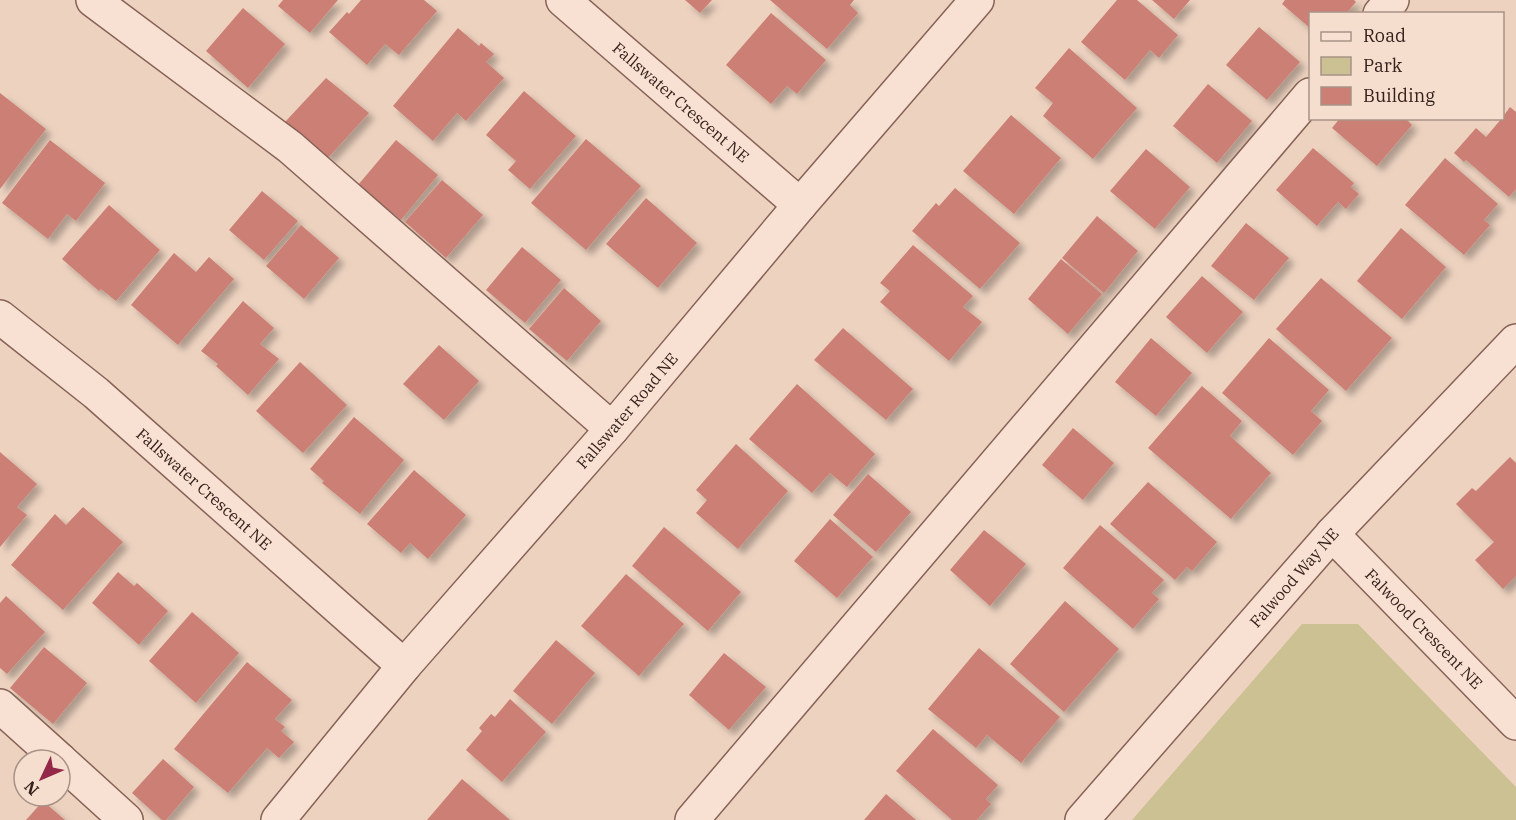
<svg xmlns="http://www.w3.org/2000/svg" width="1516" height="820" font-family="'IBM Plex Serif',serif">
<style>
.green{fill:#cbc193}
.building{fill:#cc7f75;filter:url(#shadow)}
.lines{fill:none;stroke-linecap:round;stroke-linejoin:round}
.minor-casing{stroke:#866257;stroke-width:36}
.minor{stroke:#f8e1d2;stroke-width:33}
.labels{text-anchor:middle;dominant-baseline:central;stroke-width:4.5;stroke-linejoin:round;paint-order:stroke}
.street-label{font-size:16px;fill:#35211c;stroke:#f5dece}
</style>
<defs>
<filter id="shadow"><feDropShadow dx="5.5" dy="5.5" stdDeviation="3" flood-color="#0004"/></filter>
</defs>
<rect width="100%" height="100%" fill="#edd2bf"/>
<polygon class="green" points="1302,624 1358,624 1516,787 1516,820 1132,820"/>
<g class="building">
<polygon points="283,0 338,0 310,33 278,6"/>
<polygon points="361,0 424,0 437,11 399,55 385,44 367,65 329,32 347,12 349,14"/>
<polygon points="685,0 712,0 700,13"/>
<polygon points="770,0 854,0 850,5 858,13 827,49"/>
<polygon points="1117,0 1137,0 1178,35 1159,58 1150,50 1125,80 1081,42"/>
<polygon points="1152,0 1190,0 1174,19"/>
<polygon points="1285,0 1354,0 1356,2 1346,14 1310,14 1310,28 1282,4"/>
<polygon points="243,8 285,44 248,88 206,51"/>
<polygon points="771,13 826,60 797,94 787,86 771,104 726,65"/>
<polygon points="1259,27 1300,62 1267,100 1226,65"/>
<polygon points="458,28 479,46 481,43 494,54 486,62 504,78 466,121 457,113 433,141 393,106"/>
<polygon points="1069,48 1137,108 1093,159 1043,116 1053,103 1035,88"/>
<polygon points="326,78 369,113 328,158 285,122"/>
<polygon points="1208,84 1252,121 1217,163 1173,126"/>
<polygon points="524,91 576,136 530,189 508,170 516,161 486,135"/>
<polygon points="0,93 46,129 0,189"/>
<polygon points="1510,107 1516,112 1516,189 1509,197 1466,160 1464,162 1454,153 1476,128 1486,137 1502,118"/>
<polygon points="1011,115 1061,158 1014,214 963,171"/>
<polygon points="1340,118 1405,118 1412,125 1377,166 1332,128"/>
<polygon points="586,139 641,186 586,250 531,203"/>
<polygon points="50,140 105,183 76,221 67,214 48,239 2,203"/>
<polygon points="396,140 438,175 401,220 358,185"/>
<polygon points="1313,148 1354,183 1351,187 1359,194 1346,209 1338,202 1317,226 1276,190"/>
<polygon points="1146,149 1190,187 1155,229 1110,191"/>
<polygon points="1445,158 1498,204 1484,220 1490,225 1464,255 1405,205"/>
<polygon points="442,180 483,215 446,258 405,222"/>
<polygon points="955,188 1020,243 980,289 912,231 936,203 939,206"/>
<polygon points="262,191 298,221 264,260 229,230"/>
<polygon points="646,198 697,243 658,288 606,244"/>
<polygon points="109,205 160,250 116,301 101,289 99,291 62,259"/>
<polygon points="1097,216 1138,251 1104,293 1062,258"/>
<polygon points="1246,223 1289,258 1254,300 1211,266"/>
<polygon points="301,225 339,258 304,299 266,266"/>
<polygon points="1401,228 1446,267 1402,319 1357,281"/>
<polygon points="913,245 973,296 963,307 982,322 949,361 880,302 890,291 880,283"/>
<polygon points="522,247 561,280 525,323 486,290"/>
<polygon points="174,253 196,272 209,257 234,279 178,345 131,305"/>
<polygon points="1061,259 1102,294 1068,334 1028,299"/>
<polygon points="1202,276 1243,312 1207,353 1166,317"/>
<polygon points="1321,278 1392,338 1346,391 1276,329"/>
<polygon points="564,288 601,321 567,361 529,329"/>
<polygon points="243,301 274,328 260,344 279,359 248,395 216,366 218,364 201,351"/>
<polygon points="843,328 913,389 886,420 814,360"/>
<polygon points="1151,338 1192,373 1156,416 1115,382"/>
<polygon points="1269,338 1329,390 1311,411 1322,421 1293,455 1222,393"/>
<polygon points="439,345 479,381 444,420 403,384"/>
<polygon points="300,362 347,405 303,453 256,411"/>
<polygon points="797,384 875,454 847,487 830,473 812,493 749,439"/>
<polygon points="1202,386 1242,421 1230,436 1271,473 1231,519 1148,448"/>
<polygon points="354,417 404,460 360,514 322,483 324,481 310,469"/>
<polygon points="1073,428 1114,463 1083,500 1042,465"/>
<polygon points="736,444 788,491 738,549 696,513 707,500 696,490"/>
<polygon points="0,452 37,484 17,507 27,515 0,547"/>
<polygon points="1510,457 1516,463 1516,576 1503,589 1475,560 1494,542 1456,504 1472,488 1476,491"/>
<polygon points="414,470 466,515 428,559 410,543 401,553 367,524"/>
<polygon points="868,474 911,512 876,552 833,515"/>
<polygon points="1148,482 1217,542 1192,571 1187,567 1175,580 1110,524"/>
<polygon points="83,507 123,542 63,610 11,565 55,514 66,525"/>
<polygon points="830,519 873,557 837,598 794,561"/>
<polygon points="1100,525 1164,580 1152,593 1159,599 1133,629 1063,568"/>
<polygon points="664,527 741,592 708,631 632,566"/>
<polygon points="984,530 1026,564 990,606 950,570"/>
<polygon points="118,572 134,586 137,583 168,611 139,645 92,603"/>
<polygon points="626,574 684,624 639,676 581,626"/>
<polygon points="6,596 45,632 7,674 0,668 0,603"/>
<polygon points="1065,601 1119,649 1064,712 1010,664"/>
<polygon points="192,612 239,653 196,703 149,661"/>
<polygon points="556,640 595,673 552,724 513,691"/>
<polygon points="44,647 87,683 53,724 10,688"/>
<polygon points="979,648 1060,717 1021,763 987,735 976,748 928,709"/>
<polygon points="724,653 766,687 729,730 689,695"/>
<polygon points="247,662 292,700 275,719 285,727 281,731 294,742 279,758 267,748 228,793 174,749"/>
<polygon points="510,699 546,732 502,782 466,750 482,731 479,728 491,714 495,717"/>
<polygon points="933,729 998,785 986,799 991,804 977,820 952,820 896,771"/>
<polygon points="163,759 194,787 166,820 162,820 132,793"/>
<polygon points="462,779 510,820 427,820"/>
<polygon points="886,794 916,820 864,820"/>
<polygon points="43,801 65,820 26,820"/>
</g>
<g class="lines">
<g class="minor-casing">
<g id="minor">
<polyline points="93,0 290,147 612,429"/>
<path id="s1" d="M 563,0 L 800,205"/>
<polyline points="1380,14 1392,0"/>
<path id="s2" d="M 0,317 L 96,393 L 404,666"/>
<path id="s3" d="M 1332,534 L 1516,723"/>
<polyline points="0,706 60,760"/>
<polyline points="60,760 126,820"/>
<path id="s4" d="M 278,820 L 404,666 L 612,429 L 800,205 L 977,0"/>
<polyline points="692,820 1310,95"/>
<path id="s5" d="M 1082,820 L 1332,534 L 1516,341"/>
</g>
</g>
<use href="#minor" class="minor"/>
</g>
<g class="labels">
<g class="street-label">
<text stroke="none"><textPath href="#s1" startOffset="156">Fallswater Crescent NE</textPath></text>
<text stroke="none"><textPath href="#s4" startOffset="538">Fallswater Road NE</textPath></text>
<text stroke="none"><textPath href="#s2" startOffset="267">Fallswater Crescent NE</textPath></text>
<text stroke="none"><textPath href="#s5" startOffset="322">Falwood Way NE</textPath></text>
<text stroke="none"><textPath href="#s3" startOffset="132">Falwood Crescent NE</textPath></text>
</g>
</g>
<rect x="1309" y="12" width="195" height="108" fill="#f5dece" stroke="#a89287" stroke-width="1.5"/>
<rect x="1321" y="32" width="30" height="9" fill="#f8e1d2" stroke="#a89287" stroke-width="1.5"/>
<text x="1363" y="42" font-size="18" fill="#35211c">Road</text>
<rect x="1321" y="57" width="30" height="18" fill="#cbc193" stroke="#a89287" stroke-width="1.5"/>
<text x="1363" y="72" font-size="18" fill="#35211c">Park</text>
<rect x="1321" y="87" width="30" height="18" fill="#cc7f75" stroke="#a89287" stroke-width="1.5"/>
<text x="1363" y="102" font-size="18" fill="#35211c">Building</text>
<g transform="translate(42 778) rotate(226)"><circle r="28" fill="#f5dece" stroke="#a89287" stroke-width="1.5"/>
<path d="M0-4.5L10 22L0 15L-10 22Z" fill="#942849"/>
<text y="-9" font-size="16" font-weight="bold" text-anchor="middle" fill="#35211c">N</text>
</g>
</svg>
